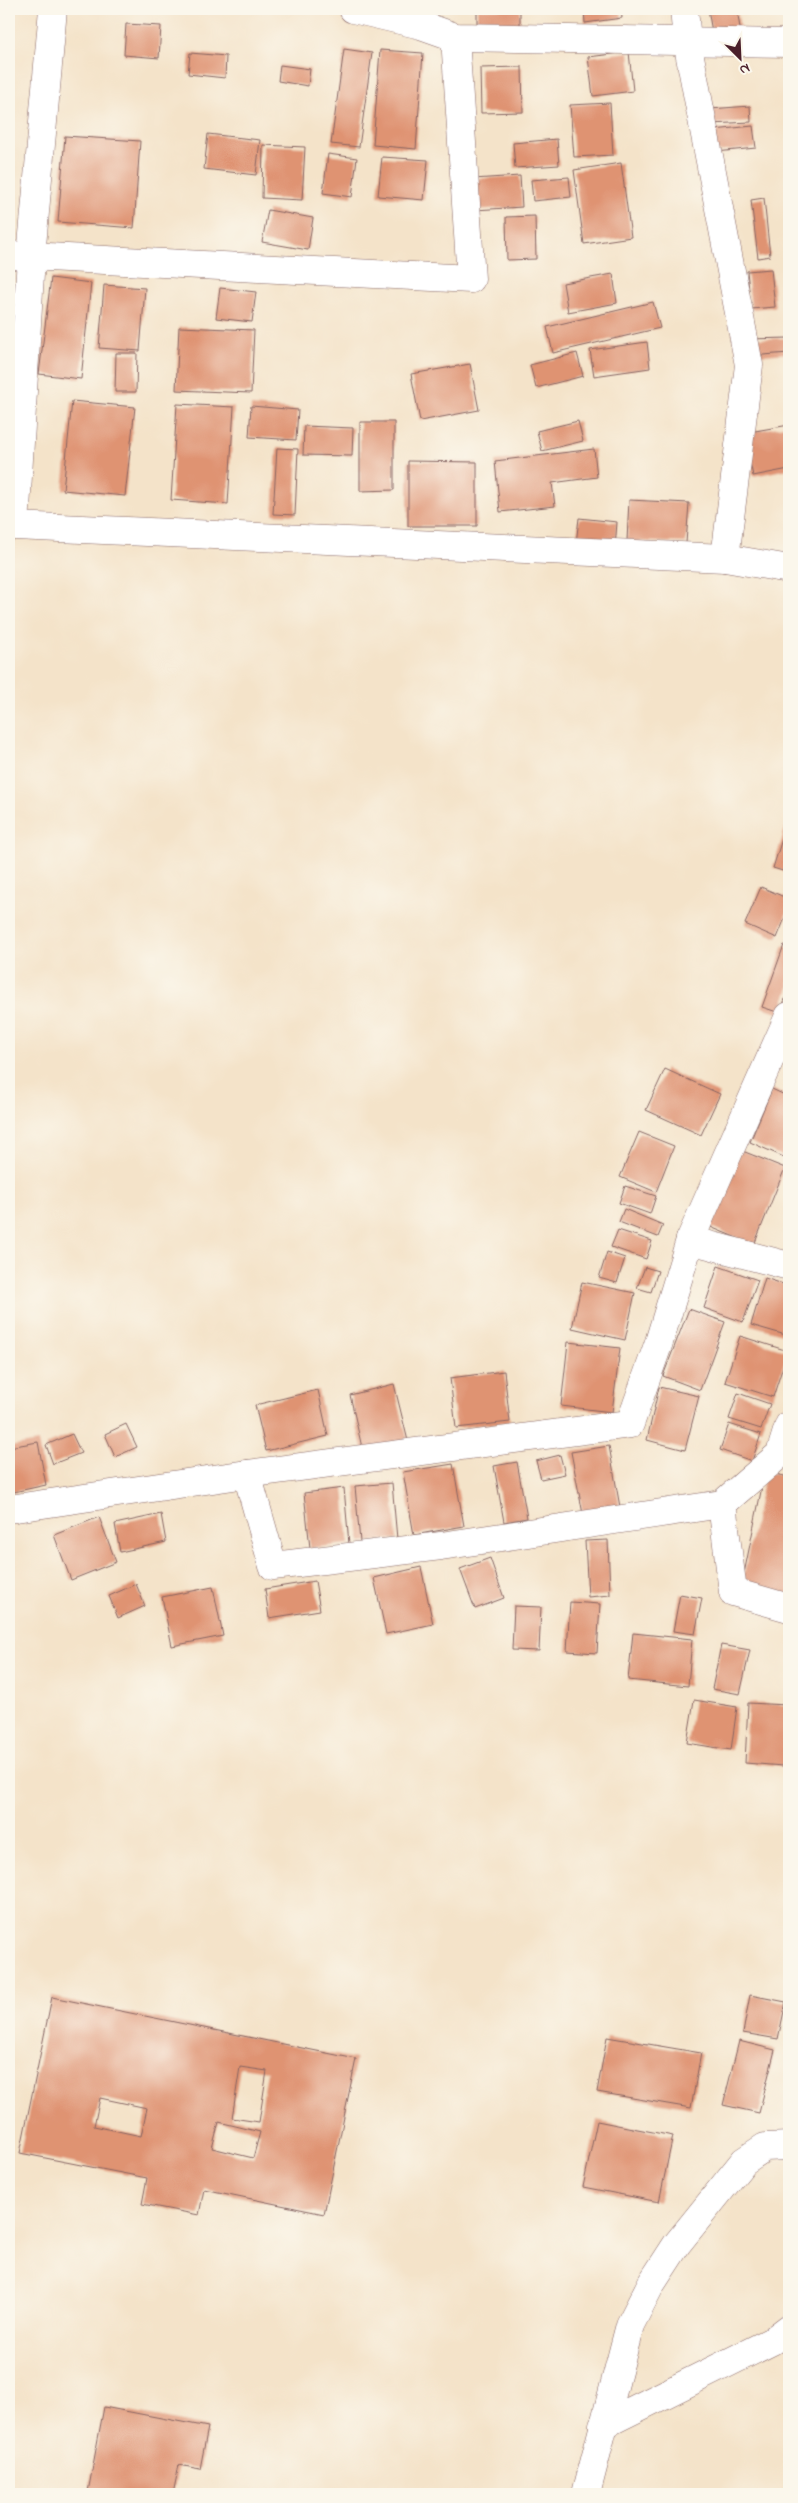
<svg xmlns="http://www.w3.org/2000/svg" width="798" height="2503" font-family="'Indie Flower',sans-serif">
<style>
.building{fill:#df9372;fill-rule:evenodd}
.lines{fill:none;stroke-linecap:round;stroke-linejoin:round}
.minor-casing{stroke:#866462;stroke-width:29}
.minor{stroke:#fff;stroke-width:28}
</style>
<rect width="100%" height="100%" fill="#fbf7ec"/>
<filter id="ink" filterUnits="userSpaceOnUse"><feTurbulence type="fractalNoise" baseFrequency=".02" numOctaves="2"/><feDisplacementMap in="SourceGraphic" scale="10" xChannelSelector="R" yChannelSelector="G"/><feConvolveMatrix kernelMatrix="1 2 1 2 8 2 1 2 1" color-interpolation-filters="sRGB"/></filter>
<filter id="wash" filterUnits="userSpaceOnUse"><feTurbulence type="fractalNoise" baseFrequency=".0096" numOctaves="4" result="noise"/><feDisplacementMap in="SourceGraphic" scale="20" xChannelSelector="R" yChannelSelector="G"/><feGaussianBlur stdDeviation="1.12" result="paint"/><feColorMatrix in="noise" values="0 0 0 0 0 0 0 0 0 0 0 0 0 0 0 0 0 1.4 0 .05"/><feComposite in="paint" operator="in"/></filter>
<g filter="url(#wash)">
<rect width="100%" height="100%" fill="#f4e3c9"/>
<g id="blocks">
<g class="building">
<polygon points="477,9 520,9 520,28 477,27"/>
<polygon points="584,9 621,9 622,18 585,23"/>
<polygon points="708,9 737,9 740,28 712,32"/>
<polygon points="748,9 763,9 749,13"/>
<polygon points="126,24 161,26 159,58 124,55"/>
<polygon points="344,49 372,53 359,147 331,144"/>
<polygon points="380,50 423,53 416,149 373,145"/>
<polygon points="629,52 633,91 593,96 588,57"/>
<polygon points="190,53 226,56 225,78 188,74"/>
<polygon points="280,65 310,69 308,86 278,81"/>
<polygon points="522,67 523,112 481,113 480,68"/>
<polygon points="610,103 613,155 574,157 570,105"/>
<polygon points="750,106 751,122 711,124 710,109"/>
<polygon points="753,126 756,148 716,152 714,130"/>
<polygon points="208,134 260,140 256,175 204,169"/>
<polygon points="65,136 140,141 134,228 58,222"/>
<polygon points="557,139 559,165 515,168 513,143"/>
<polygon points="263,145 305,147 302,200 262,198"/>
<polygon points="328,154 357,158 352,197 323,193"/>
<polygon points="382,157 428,160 424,200 378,196"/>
<polygon points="621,163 631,237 584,244 574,170"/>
<polygon points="520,176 522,207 475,210 473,179"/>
<polygon points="569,177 571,197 533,201 531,180"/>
<polygon points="786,193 789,193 789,217 788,217"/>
<polygon points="764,198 770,256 758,258 751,200"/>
<polygon points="268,210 313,218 308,250 262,242"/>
<polygon points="535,216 536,259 507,260 506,217"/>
<polygon points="771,269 775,307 751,309 747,271"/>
<polygon points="613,274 617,303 568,312 563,283"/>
<polygon points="51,278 91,283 81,379 39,374"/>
<polygon points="104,285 145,288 140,351 99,348"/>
<polygon points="220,288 256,292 252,322 216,318"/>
<polygon points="653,302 660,328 553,353 547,327"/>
<polygon points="179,327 254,330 251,393 176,390"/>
<polygon points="789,338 789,353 750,356 749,339"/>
<polygon points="647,342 650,368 594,376 590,350"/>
<polygon points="116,353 137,353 136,392 115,392"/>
<polygon points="577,353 583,376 536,388 530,365"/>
<polygon points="470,364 479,410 420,421 411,374"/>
<polygon points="72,401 135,407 125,496 63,490"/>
<polygon points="177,404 234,407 228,504 171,500"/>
<polygon points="251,406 298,410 296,440 249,437"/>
<polygon points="578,421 583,441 542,451 537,431"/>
<polygon points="360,422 394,422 394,490 360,491"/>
<polygon points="789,425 789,469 753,476 744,433"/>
<polygon points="304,426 353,428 352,456 303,455"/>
<polygon points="277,448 298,449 295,515 273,514"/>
<polygon points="594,449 597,477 552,483 555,506 500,512 495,461"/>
<polygon points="408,461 477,462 477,526 408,526"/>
<polygon points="629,500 689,503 686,543 627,541"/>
<polygon points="579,518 617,522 615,548 576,544"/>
<polygon points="786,826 789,827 789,873 773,868"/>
<polygon points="761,887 789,899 789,908 777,938 745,924"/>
<polygon points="784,945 789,947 789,988 780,1013 762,1007"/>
<polygon points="665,1069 720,1094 701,1135 646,1110"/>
<polygon points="772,1089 789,1097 788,1159 750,1142"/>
<polygon points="639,1132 674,1146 656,1192 620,1177"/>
<polygon points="740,1150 785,1168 754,1245 708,1226"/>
<polygon points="625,1186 656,1196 650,1214 619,1203"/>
<polygon points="624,1209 663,1225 658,1237 619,1222"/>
<polygon points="618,1230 652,1241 646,1259 611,1247"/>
<polygon points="607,1252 625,1258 617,1283 599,1278"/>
<polygon points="718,1266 758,1280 743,1322 704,1308"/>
<polygon points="645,1267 658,1271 651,1292 637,1288"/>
<polygon points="765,1278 789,1286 789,1336 751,1325"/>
<polygon points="582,1282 635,1293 625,1340 572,1328"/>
<polygon points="689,1309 725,1322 700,1390 663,1376"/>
<polygon points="740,1336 788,1351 773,1397 725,1382"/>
<polygon points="568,1342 620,1348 612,1412 561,1406"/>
<polygon points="504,1371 510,1422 456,1428 450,1378"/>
<polygon points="394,1384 408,1441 363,1452 350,1395"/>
<polygon points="659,1387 699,1396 685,1450 647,1440"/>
<polygon points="318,1390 328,1436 266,1451 255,1405"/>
<polygon points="738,1393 770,1404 761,1429 729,1419"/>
<polygon points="126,1424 137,1447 115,1457 105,1434"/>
<polygon points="729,1424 761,1434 752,1461 720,1450"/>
<polygon points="72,1434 81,1453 53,1464 46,1445"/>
<polygon points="38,1442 46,1485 9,1493 9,1447"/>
<polygon points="609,1446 620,1507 583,1514 571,1452"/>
<polygon points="560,1455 565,1474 541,1479 536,1461"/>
<polygon points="517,1462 527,1518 504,1522 494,1466"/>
<polygon points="453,1464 464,1526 414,1535 403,1472"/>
<polygon points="765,1472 789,1477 789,1598 741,1588"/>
<polygon points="392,1483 397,1539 360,1542 355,1486"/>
<polygon points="344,1488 349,1544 310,1548 304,1493"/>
<polygon points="161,1514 166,1542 120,1552 115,1524"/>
<polygon points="99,1517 116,1562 71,1580 54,1535"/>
<polygon points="608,1540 610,1595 588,1597 585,1541"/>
<polygon points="490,1558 504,1598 475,1609 460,1569"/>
<polygon points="421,1567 433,1624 386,1634 374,1578"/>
<polygon points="315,1581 320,1610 269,1618 265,1589"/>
<polygon points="136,1584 145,1606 118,1618 109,1596"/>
<polygon points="213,1587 223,1636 172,1646 162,1597"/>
<polygon points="680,1594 702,1598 695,1634 673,1631"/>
<polygon points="570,1602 600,1604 597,1653 567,1651"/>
<polygon points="514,1606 541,1607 539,1651 512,1650"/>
<polygon points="633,1633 692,1639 688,1686 628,1680"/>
<polygon points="721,1645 750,1650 740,1694 712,1689"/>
<polygon points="694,1700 737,1707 731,1750 687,1743"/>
<polygon points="748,1703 787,1705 783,1766 745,1763"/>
<polygon points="750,1995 786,2002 778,2039 743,2033"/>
<path d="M 52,1997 L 356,2059 L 324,2214 L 204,2189 L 199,2215 L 142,2204 L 147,2178 L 20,2153 ZM 240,2067 L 267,2071 L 259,2122 L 232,2118 ZM 100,2098 L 147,2108 L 141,2136 L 94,2126 ZM 219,2122 L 260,2132 L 253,2158 L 212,2148 Z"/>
<polygon points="607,2037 701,2053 691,2108 597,2092"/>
<polygon points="739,2041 775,2050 759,2113 723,2105"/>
<polygon points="597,2121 673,2136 659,2202 583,2187"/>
<polygon points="104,2407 208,2427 200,2469 179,2465 173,2494 100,2494 88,2492"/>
</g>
</g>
</g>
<g filter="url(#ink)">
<use href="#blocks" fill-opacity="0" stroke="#866462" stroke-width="1"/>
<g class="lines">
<g class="minor-casing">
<g id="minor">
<polyline points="53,9 31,257 15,526 725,558 789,569"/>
<polyline points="353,9 421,25 455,37 789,43"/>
<polyline points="684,9 687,41 749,365 725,558"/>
<polyline points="9,255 471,279 455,37"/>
<polyline points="690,1240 789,1266"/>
<polyline points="247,1474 273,1566 441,1546 722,1504 780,1454 789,1425"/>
<polyline points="722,1504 733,1592 789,1608"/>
<polyline points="9,1509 247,1474 630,1424 659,1342 690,1240 789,1016"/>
<polyline points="603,2425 772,2341 789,2328"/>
<polyline points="586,2494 630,2325 651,2284 677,2244 744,2161 765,2147 789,2146"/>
</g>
</g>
<use href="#minor" class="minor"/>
</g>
</g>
<rect width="798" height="2503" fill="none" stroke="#fbf7ec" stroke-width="30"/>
<g transform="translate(740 58) rotate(156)" stroke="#fbf7ec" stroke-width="4" paint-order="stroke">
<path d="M0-4L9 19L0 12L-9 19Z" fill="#4a1f2b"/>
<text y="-8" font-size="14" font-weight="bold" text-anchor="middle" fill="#4a1f2b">N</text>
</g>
</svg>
